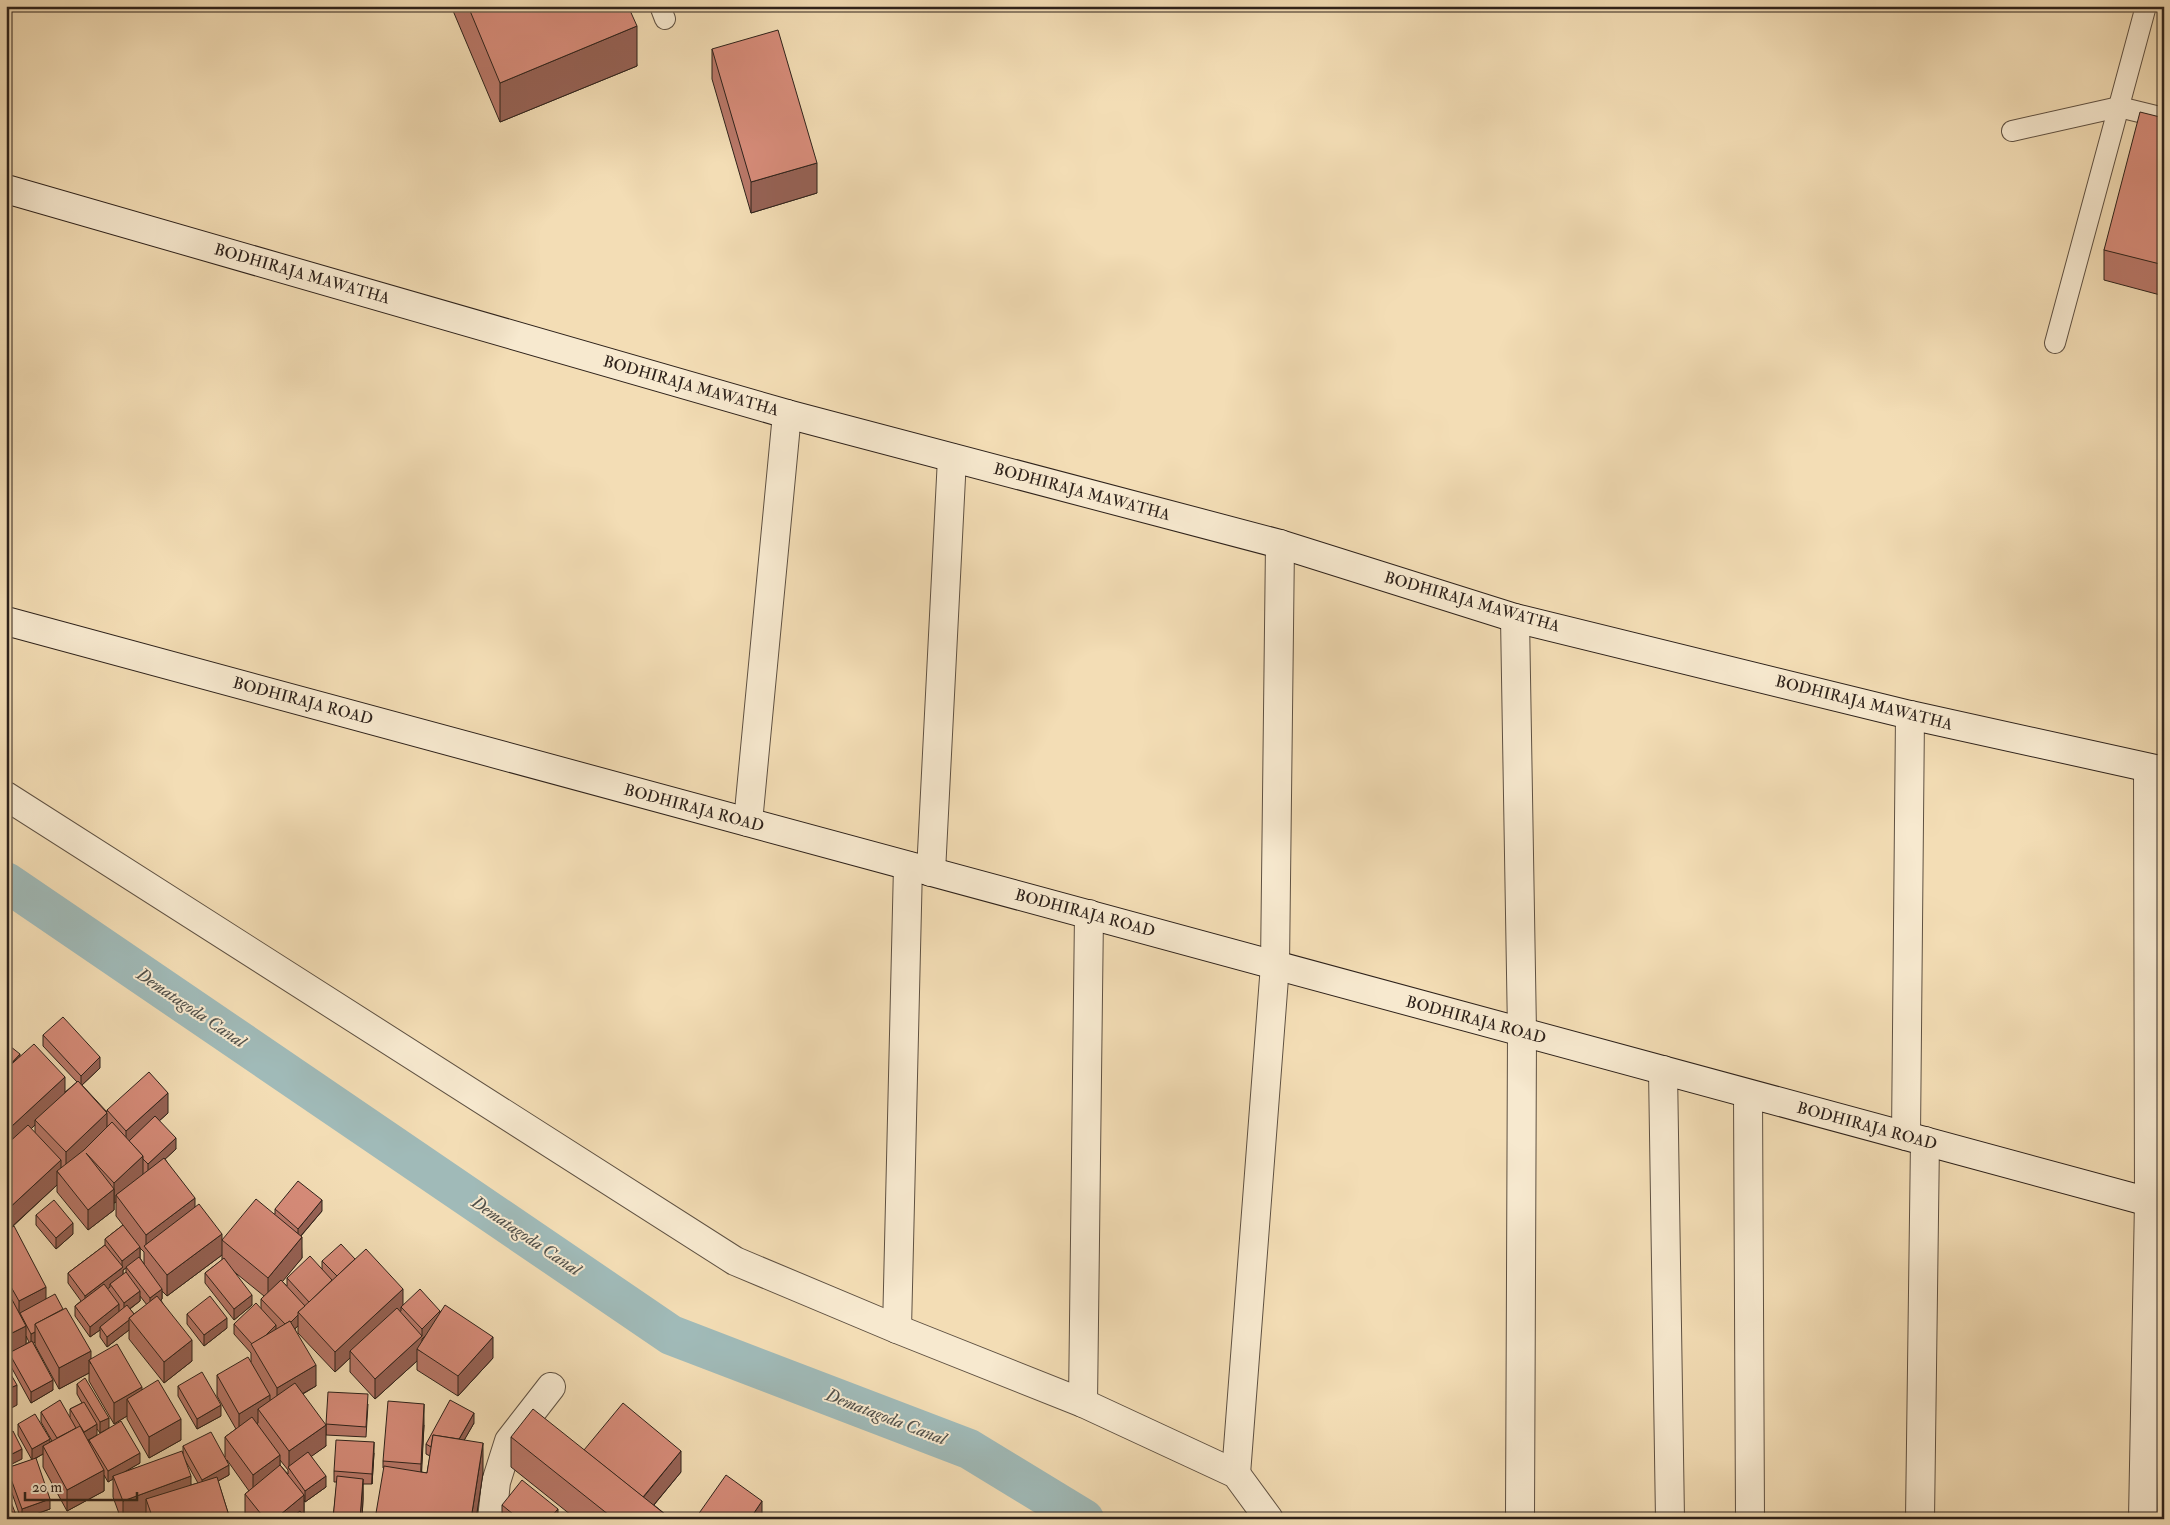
<svg xmlns="http://www.w3.org/2000/svg" width="2170" height="1525" font-family="'IM FELL Double Pica',serif">
<style>
.lines{fill:none;stroke-linecap:round;stroke-linejoin:round}
.canal{stroke:#a0bab8;stroke-width:40}
.lane-casing{stroke:#5f5142;stroke-width:22}
.street-casing{stroke:#5f5142;stroke-width:30}
.secondary-casing{stroke:#2e221b;stroke-width:30}
.lane{stroke:#f7e9cf;stroke-width:20}
.street{stroke:#f7e9cf;stroke-width:28}
.secondary{stroke:#f7e9cf;stroke-width:28}
.wall{fill:#b97869;stroke:#2e221b;fill-rule:evenodd}
.shaded-wall{fill:#966255;stroke:#2e221b}
.building{fill:#d78c7a;stroke:#2e221b}
.labels{text-anchor:middle;dominant-baseline:central;stroke-width:4;stroke-linejoin:round;paint-order:stroke}
.street-label{font-size:16px;fill:#2e221b;stroke:#f7e9cf}
.water-label{font-size:18px;font-style:italic;fill:#50504a;stroke:#f7e9cf}
</style>
<rect width="100%" height="100%" fill="#f3ddb5"/>
<filter id="stains"><feTurbulence type="fractalNoise" baseFrequency=".004" numOctaves="4"/><feColorMatrix values="0 0 0 0 .2 0 0 0 0 .09 0 0 0 0 .02 0 0 0 .5 -.17"/></filter>
<radialGradient id="worn" r=".72"><stop offset=".6" stop-color="#630" stop-opacity="0"/><stop offset="1" stop-color="#630" stop-opacity=".3"/></radialGradient>
<g class="lines">
<polyline class="canal" points="6,882 671,1335 969,1449 1084,1519"/>
<g class="lane-casing">
<g id="lane">
<polyline points="660,6 665,19"/>
<polyline points="2012,131 2119,107 2164,118"/>
<polyline points="2055,343 2146,6"/>
</g>
</g>
<g class="street-casing">
<g id="street">
<polyline points="1515,618 1522,1032 1520,1519"/>
<polyline points="6,796 735,1261 897,1329 1083,1403 1236,1474 1269,1519"/>
<polyline points="748,822 787,414"/>
<polyline points="931,872 952,458"/>
<polyline points="1663,1070 1670,1519"/>
<polyline points="1748,1094 1750,1519"/>
<polyline points="1906,1136 1910,715"/>
<polyline points="897,1329 908,866"/>
<polyline points="1083,1403 1089,914"/>
<polyline points="1236,1474 1275,965 1280,544"/>
<polyline points="492,1519 496,1482 509,1441 551,1387"/>
<polyline points="1920,1519 1925,1141"/>
<polyline points="2143,1519 2149,1202 2148,768"/>
</g>
</g>
<g class="secondary-casing">
<g id="secondary">
<polyline points="6,189 787,414 1280,544 1515,618 1910,715 2164,771"/>
<polyline points="6,621 2164,1206"/>
</g>
</g>
<use href="#lane" class="lane"/>
<use href="#street" class="street"/>
<use href="#secondary" class="secondary"/>
</g>
<g class="wall">
<polygon points="451,6 628,6 637,66 500,122"/>
<polygon points="712,49 817,193 751,213 712,79"/>
<polygon points="2164,118 2164,296 2104,280 2104,250"/>
<path d="M 43,1035 L 100,1068 L 82,1085 L 107,1112 L 107,1110 L 168,1113 L 159,1121 L 176,1149 L 165,1159 L 195,1207 L 222,1240 L 275,1214 L 275,1209 L 322,1211 L 301,1236 L 302,1258 L 282,1281 L 287,1286 L 287,1278 L 322,1269 L 322,1261 L 355,1259 L 403,1305 L 440,1311 L 493,1358 L 458,1396 L 417,1370 L 417,1361 L 375,1399 L 350,1372 L 350,1358 L 335,1372 L 298,1333 L 298,1326 L 295,1329 L 316,1386 L 303,1394 L 326,1446 L 311,1456 L 326,1487 L 305,1502 L 304,1500 L 304,1516 L 306,1519 L 248,1519 L 245,1515 L 245,1494 L 249,1491 L 227,1460 L 229,1475 L 218,1481 L 230,1519 L 146,1519 L 146,1513 L 131,1519 L 121,1519 L 113,1497 L 113,1479 L 108,1482 L 104,1475 L 104,1491 L 67,1511 L 43,1467 L 43,1454 L 33,1460 L 50,1509 L 21,1519 L 7,1479 L 7,1468 L 32,1460 L 18,1435 L 18,1424 L 50,1442 L 52,1441 L 41,1422 L 41,1412 L 70,1417 L 70,1409 L 82,1403 L 77,1394 L 77,1384 L 109,1418 L 100,1433 L 97,1429 L 88,1440 L 89,1443 L 89,1440 L 140,1463 L 126,1471 L 183,1454 L 183,1446 L 225,1457 L 225,1437 L 236,1429 L 217,1396 L 217,1375 L 251,1362 L 251,1353 L 234,1334 L 234,1324 L 261,1309 L 261,1299 L 264,1296 L 232,1270 L 252,1305 L 234,1320 L 205,1283 L 205,1273 L 222,1260 L 222,1255 L 167,1296 L 162,1291 L 162,1299 L 161,1300 L 192,1361 L 164,1383 L 129,1339 L 129,1330 L 107,1347 L 100,1337 L 100,1330 L 90,1337 L 75,1316 L 75,1306 L 81,1301 L 68,1283 L 68,1273 L 105,1245 L 105,1239 L 123,1225 L 116,1216 L 116,1202 L 114,1203 L 114,1210 L 88,1230 L 57,1192 L 57,1185 L 9,1230 L 46,1299 L 91,1359 L 142,1390 L 181,1440 L 149,1458 L 127,1419 L 127,1416 L 114,1424 L 89,1381 L 89,1373 L 59,1389 L 35,1345 L 35,1342 L 33,1343 L 53,1390 L 31,1403 L 9,1363 L 9,1355 L 6,1357 L 6,1145 L 9,1143 L 6,1140 L 6,1043 L 20,1057 L 65,1092 L 77,1082 L 43,1046 ZM 35,1125 L 35,1134 L 31,1129 ZM 140,1248 L 144,1252 L 144,1264 L 140,1258 ZM 126,1268 L 126,1273 L 123,1275 L 123,1270 ZM 140,1296 L 147,1305 L 134,1314 L 130,1309 L 140,1301 ZM 26,1336 L 29,1342 L 26,1344 ZM 185,1460 L 198,1483 L 191,1485 ZM 280,1460 L 288,1470 L 288,1474 L 280,1465 Z"/>
<polygon points="36,1215 73,1234 56,1249 36,1225"/>
<polygon points="187,1314 227,1328 204,1346 187,1324"/>
<polygon points="178,1386 221,1416 197,1429 178,1396"/>
<polygon points="368,1404 366,1437 326,1435 326,1424"/>
<polygon points="474,1423 464,1440 483,1473 476,1519 383,1468 383,1461 424,1425 421,1472 427,1473 430,1456 426,1454 426,1444"/>
<polygon points="511,1437 584,1450 681,1472 654,1505 671,1519 576,1519 511,1467"/>
<polygon points="374,1453 372,1484 363,1484 363,1499 362,1519 333,1519 337,1482 334,1482 334,1471"/>
<polygon points="502,1505 558,1519 506,1519 502,1516"/>
</g>
<g class="shaded-wall">
<polygon points="637,26 637,66 500,122 500,83"/>
<polygon points="817,163 817,193 751,213 751,182"/>
<polygon points="20,1054 20,1064 6,1070"/>
<polygon points="100,1057 100,1068 81,1086 81,1076"/>
<polygon points="65,1077 65,1098 35,1120 35,1125 12,1147 12,1126"/>
<polygon points="168,1093 168,1113 126,1151 126,1131"/>
<polygon points="107,1113 107,1133 66,1172 66,1152"/>
<polygon points="176,1138 176,1149 148,1175 148,1164"/>
<polygon points="143,1156 143,1176 116,1195 116,1202 114,1203 114,1183"/>
<polygon points="61,1160 61,1176 57,1171 57,1185 6,1232 6,1211"/>
<polygon points="114,1189 114,1210 88,1230 88,1210"/>
<polygon points="195,1198 195,1219 146,1249 146,1235"/>
<polygon points="322,1200 322,1211 298,1239 298,1229"/>
<polygon points="73,1223 73,1234 56,1249 56,1238"/>
<polygon points="222,1234 222,1255 167,1296 167,1275"/>
<polygon points="302,1237 302,1258 268,1299 268,1278"/>
<polygon points="140,1247 140,1258 123,1270 123,1278 110,1284 110,1287 85,1306 85,1296 122,1268 122,1261"/>
<polygon points="46,1287 46,1307 19,1322 19,1301"/>
<polygon points="162,1289 162,1299 150,1309 150,1298"/>
<polygon points="403,1289 403,1308 401,1307 401,1311 354,1355 350,1351 350,1358 335,1372 335,1352"/>
<polygon points="140,1291 140,1301 124,1313 124,1303"/>
<polygon points="252,1295 252,1305 234,1320 234,1309"/>
<polygon points="119,1304 119,1315 100,1327 100,1330 90,1337 90,1327"/>
<polygon points="440,1311 440,1321 422,1339 422,1352 417,1349 417,1361 375,1399 375,1379 422,1336 422,1329"/>
<polygon points="298,1315 298,1326 286,1336 286,1326"/>
<polygon points="227,1318 227,1328 204,1346 204,1335"/>
<polygon points="129,1320 129,1330 107,1347 107,1337"/>
<polygon points="276,1325 276,1336 254,1346"/>
<polygon points="26,1326 26,1346 9,1353 9,1355 6,1357 6,1336"/>
<polygon points="35,1332 35,1342 31,1345 31,1334"/>
<polygon points="493,1337 493,1358 458,1396 458,1376"/>
<polygon points="192,1340 192,1361 164,1383 164,1362"/>
<polygon points="91,1351 91,1364 89,1360 89,1373 59,1389 59,1368"/>
<polygon points="316,1365 316,1386 277,1408 277,1388"/>
<polygon points="53,1380 53,1390 31,1403 31,1392"/>
<polygon points="17,1385 17,1405 6,1411 6,1390"/>
<polygon points="142,1387 142,1407 127,1399 127,1416 114,1424 114,1403"/>
<polygon points="270,1395 270,1416 258,1409 258,1423 239,1434 239,1414"/>
<polygon points="424,1404 424,1425 421,1485 421,1464"/>
<polygon points="221,1405 221,1416 197,1429 197,1419"/>
<polygon points="474,1413 474,1423 449,1467 449,1457"/>
<polygon points="109,1418 109,1428 100,1433 100,1422"/>
<polygon points="181,1419 181,1440 149,1458 149,1437"/>
<polygon points="97,1424 97,1435 83,1443 83,1433"/>
<polygon points="326,1425 326,1446 291,1471 289,1469 289,1451"/>
<polygon points="50,1439 50,1449 43,1446 43,1454 32,1460 32,1449"/>
<polygon points="374,1442 374,1453 372,1484 372,1474"/>
<polygon points="483,1443 483,1473 476,1519 471,1519"/>
<polygon points="22,1449 22,1459 6,1467 6,1457"/>
<polygon points="681,1451 681,1472 642,1519 642,1499"/>
<polygon points="140,1453 140,1463 114,1478 113,1476 113,1479 108,1482 108,1471"/>
<polygon points="280,1455 280,1476 253,1496 253,1475"/>
<polygon points="229,1465 229,1475 202,1490 202,1480"/>
<polygon points="104,1470 104,1491 67,1511 67,1490"/>
<polygon points="191,1476 191,1496 146,1499 146,1513 131,1519 123,1519 123,1501"/>
<polygon points="326,1476 326,1487 305,1502 305,1491"/>
<polygon points="363,1479 363,1499 362,1519 360,1519"/>
<polygon points="304,1495 304,1516 300,1519 275,1519"/>
<polygon points="50,1499 50,1509 22,1519 22,1509"/>
<polygon points="762,1501 762,1519 750,1519"/>
<polygon points="558,1509 558,1519 549,1519"/>
<polygon points="16,1515 16,1519 7,1519"/>
</g>
<g class="building">
<polygon points="468,6 628,6 637,26 500,83"/>
<polygon points="778,30 817,163 751,182 712,49"/>
<polygon points="2140,112 2164,118 2164,265 2104,250"/>
<polygon points="63,1017 100,1057 81,1076 43,1035"/>
<polygon points="6,1043 20,1054 6,1069"/>
<polygon points="34,1044 65,1077 12,1126 6,1120 6,1069"/>
<polygon points="149,1072 168,1093 126,1131 107,1110"/>
<polygon points="78,1081 107,1113 66,1152 35,1120"/>
<polygon points="155,1116 176,1138 148,1164 143,1159 143,1156 129,1141"/>
<polygon points="112,1122 143,1156 114,1183 86,1153 114,1189 88,1210 57,1171 84,1150"/>
<polygon points="28,1125 61,1160 6,1211 6,1145"/>
<polygon points="164,1158 195,1198 146,1235 116,1195"/>
<polygon points="298,1181 322,1200 298,1229 275,1209"/>
<polygon points="256,1199 302,1237 268,1278 222,1240"/>
<polygon points="54,1200 73,1223 56,1238 36,1215"/>
<polygon points="199,1204 222,1234 167,1275 144,1246"/>
<polygon points="123,1225 140,1247 122,1261 105,1239"/>
<polygon points="14,1226 46,1287 19,1301 6,1278 6,1231"/>
<polygon points="341,1244 355,1259 337,1276 322,1261"/>
<polygon points="105,1245 123,1267 85,1296 68,1273"/>
<polygon points="366,1249 403,1289 335,1352 298,1312"/>
<polygon points="310,1256 332,1280 309,1302 287,1278"/>
<polygon points="139,1257 162,1289 150,1298 126,1267"/>
<polygon points="224,1258 252,1295 234,1309 205,1273"/>
<polygon points="126,1272 140,1291 124,1303 110,1284"/>
<polygon points="281,1280 305,1306 298,1312 298,1315 291,1322 290,1321 285,1324 261,1299"/>
<polygon points="104,1284 119,1304 90,1327 75,1306"/>
<polygon points="420,1289 440,1311 422,1329 401,1307"/>
<polygon points="6,1292 8,1292 26,1326 6,1336"/>
<polygon points="55,1294 63,1309 35,1324 35,1332 31,1334 20,1313"/>
<polygon points="157,1296 192,1340 164,1362 129,1318"/>
<polygon points="210,1296 227,1318 204,1335 187,1314"/>
<polygon points="256,1303 276,1325 265,1336 252,1344 234,1324"/>
<polygon points="127,1305 134,1314 129,1318 129,1320 107,1337 100,1327"/>
<polygon points="445,1305 493,1337 458,1376 417,1349"/>
<polygon points="66,1308 91,1351 59,1368 35,1324"/>
<polygon points="397,1308 422,1336 375,1379 350,1351"/>
<polygon points="290,1321 316,1365 277,1388 251,1344"/>
<polygon points="32,1341 53,1380 31,1392 9,1353"/>
<polygon points="117,1344 142,1387 114,1403 89,1360"/>
<polygon points="248,1357 270,1395 239,1414 217,1375"/>
<polygon points="6,1366 17,1385 6,1390"/>
<polygon points="202,1372 221,1405 197,1419 178,1386"/>
<polygon points="85,1378 109,1418 100,1422 77,1384"/>
<polygon points="158,1380 181,1419 149,1437 127,1399"/>
<polygon points="295,1383 326,1425 289,1451 258,1409"/>
<polygon points="328,1392 368,1394 366,1427 326,1424"/>
<polygon points="60,1400 76,1428 57,1438 41,1412"/>
<polygon points="450,1400 474,1413 459,1439 433,1435 431,1447 426,1444"/>
<polygon points="388,1401 424,1404 421,1464 383,1461"/>
<polygon points="84,1402 97,1424 84,1432 70,1409"/>
<polygon points="623,1403 681,1451 643,1497 584,1450"/>
<polygon points="533,1409 671,1519 614,1519 511,1437"/>
<polygon points="35,1414 50,1439 32,1449 18,1424"/>
<polygon points="252,1417 280,1455 253,1475 225,1437"/>
<polygon points="121,1421 140,1453 108,1471 89,1440"/>
<polygon points="80,1426 104,1470 67,1490 43,1446"/>
<polygon points="13,1431 22,1449 6,1457 6,1435"/>
<polygon points="211,1432 229,1465 202,1480 183,1446"/>
<polygon points="433,1435 483,1443 471,1519 375,1519 384,1466 427,1473"/>
<polygon points="336,1440 374,1442 372,1474 334,1471"/>
<polygon points="182,1451 191,1476 123,1501 113,1476"/>
<polygon points="308,1452 326,1476 305,1491 288,1467"/>
<polygon points="36,1458 50,1499 22,1509 7,1468"/>
<polygon points="280,1465 304,1495 275,1519 265,1519 245,1494"/>
<polygon points="726,1475 762,1501 750,1519 695,1519"/>
<polygon points="337,1476 363,1479 360,1519 333,1519"/>
<polygon points="217,1477 230,1519 153,1519 146,1499"/>
<polygon points="522,1480 558,1509 549,1519 519,1519 502,1505"/>
<polygon points="6,1494 8,1494 16,1515 7,1519"/>
<polygon points="300,1511 306,1519 290,1519"/>
</g>
<g class="labels">
<g class="street-label">
<text transform="translate(302 274) rotate(16)">BODHIRAJA MAWATHA</text>
<text transform="translate(691 386) rotate(16)">BODHIRAJA MAWATHA</text>
<text transform="translate(1082 492) rotate(15)">BODHIRAJA MAWATHA</text>
<text transform="translate(1472 602) rotate(16)">BODHIRAJA MAWATHA</text>
<text transform="translate(303 701) rotate(15)">BODHIRAJA ROAD</text>
<text transform="translate(1864 703) rotate(14)">BODHIRAJA MAWATHA</text>
<text transform="translate(694 808) rotate(15)">BODHIRAJA ROAD</text>
<text transform="translate(1085 913) rotate(15)">BODHIRAJA ROAD</text>
<text transform="translate(1476 1020) rotate(15)">BODHIRAJA ROAD</text>
<text transform="translate(1867 1126) rotate(15)">BODHIRAJA ROAD</text>
</g>
<g class="water-label">
<text transform="translate(191 1008) rotate(34)">Dematagoda Canal</text>
<text transform="translate(526 1236) rotate(34)">Dematagoda Canal</text>
<text transform="translate(886 1417) rotate(21)">Dematagoda Canal</text>
</g>
</g>
<rect width="2170" height="1525" fill="none" stroke="#f3ddb5" stroke-width="25"/>
<rect x="8" y="8" width="2155" height="1510" fill="none" stroke="#2e221b" stroke-width="2.5"/>
<rect x="12" y="12" width="2145" height="1500" fill="none" stroke="#2e221b"/>
<path d="M25 1492v8h112v-8" fill="none" stroke="#2e221b" stroke-width="2.5"/>
<text x="32" y="1492" font-size="15" fill="#2e221b" stroke="#f7e9cf" stroke-width="4" paint-order="stroke">20 m</text>
<rect width="100%" height="100%" filter="url(#stains)"/>
<rect width="100%" height="100%" fill="url(#worn)"/>
</svg>
